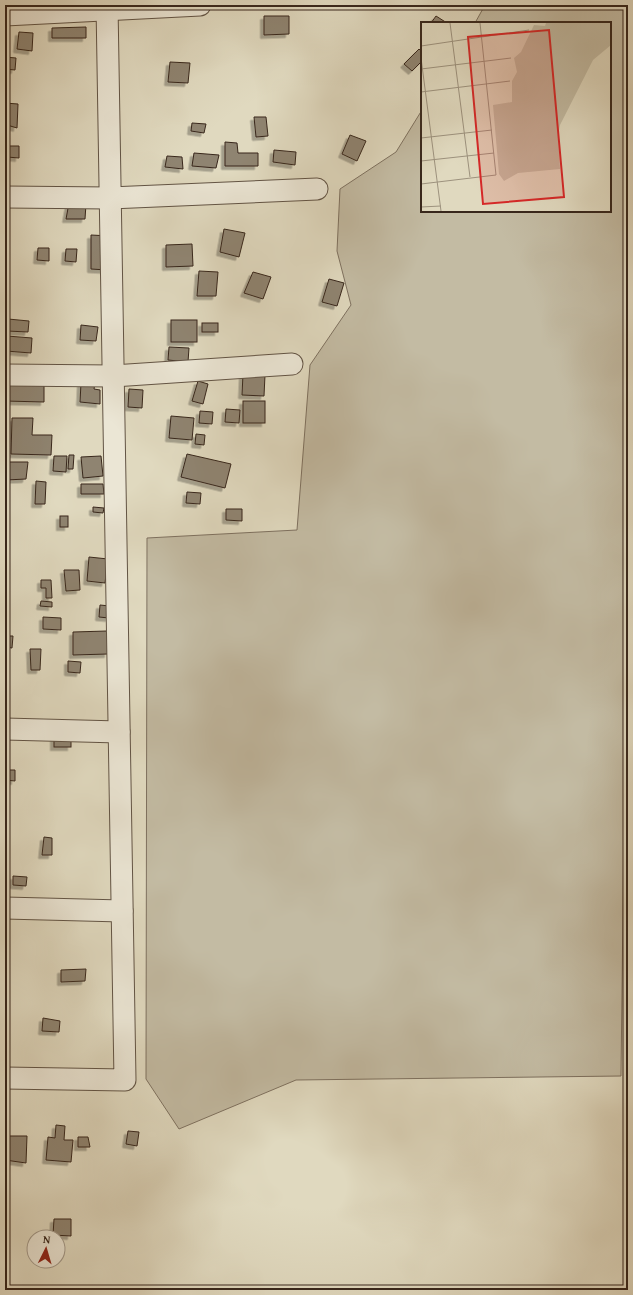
<svg xmlns="http://www.w3.org/2000/svg" width="633" height="1295" font-family="'Gentium Book Plus',serif">
<style>
.green{fill:#c3bba3;stroke:#7e7160}
.building{fill:#8f8471;stroke:#38271c;filter:url(#shadow)}
.lines{fill:none;stroke-linecap:round;stroke-linejoin:round}
.minor-casing{stroke:#625445;stroke-width:23}
.minor{stroke:#ebe6d5;stroke-width:21}
.inset-road{fill:none;stroke:#9d927e;stroke-width:1}
.view{fill:#d62828;fill-opacity:0.15;stroke:#d62828;stroke-width:2}
.inset-edge{fill:none;stroke:#38271c;stroke-width:2}
</style>
<defs>
<filter id="shadow"><feDropShadow dx="-3.5" dy="3.5" stdDeviation="0" flood-color="#0004"/></filter>
</defs>
<rect width="100%" height="100%" fill="#e0d9bf"/>
<filter id="stains"><feTurbulence type="fractalNoise" baseFrequency=".005" numOctaves="4"/><feColorMatrix values="0 0 0 0 .2 0 0 0 0 .09 0 0 0 0 .02 0 0 0 .5 -.17"/></filter>
<radialGradient id="worn" r=".72"><stop offset=".6" stop-color="#630" stop-opacity="0"/><stop offset="1" stop-color="#630" stop-opacity=".3"/></radialGradient>
<polygon class="green" points="485,5 628,5 628,809 624,821 621,1076 296,1080 179,1129 146,1079 147,538 297,530 310,365 351,305 337,251 340,189 396,152 422,110 422,211 610,211 610,23 475,23"/>
<g class="building">
<polygon points="264,16 289,16 289,34 264,35"/>
<polygon points="436,16 447,23 431,23"/>
<polygon points="86,27 86,38 52,38 52,28"/>
<polygon points="19,32 33,33 32,51 17,49"/>
<polygon points="419,49 422,52 422,61 412,71 404,64"/>
<polygon points="5,57 16,58 15,70 5,69"/>
<polygon points="170,62 190,63 188,83 168,82"/>
<polygon points="5,103 18,104 17,128 7,125"/>
<polygon points="254,117 266,117 268,136 256,137"/>
<polygon points="192,123 206,124 204,133 191,131"/>
<polygon points="350,135 366,141 357,161 342,154"/>
<polygon points="225,142 237,143 238,153 258,153 258,166 225,166"/>
<polygon points="8,146 19,146 19,158 7,157"/>
<polygon points="274,150 296,152 295,165 273,162"/>
<polygon points="194,153 219,155 216,168 192,166"/>
<polygon points="167,156 182,157 183,169 165,167"/>
<polygon points="69,203 86,204 85,219 66,219"/>
<polygon points="224,229 245,233 239,257 220,252"/>
<polygon points="91,235 110,236 107,270 91,269"/>
<polygon points="192,244 193,266 166,267 166,245"/>
<polygon points="38,248 49,248 49,261 37,260"/>
<polygon points="66,249 77,249 76,262 65,261"/>
<polygon points="199,271 218,272 216,296 197,296"/>
<polygon points="253,272 271,277 263,299 244,293"/>
<polygon points="329,279 344,283 337,306 322,302"/>
<polygon points="8,319 29,321 28,332 7,331"/>
<rect x="171" y="320" width="26" height="22"/>
<rect x="202" y="323" width="16" height="9"/>
<polygon points="81,325 98,327 96,341 80,340"/>
<polygon points="7,336 32,338 31,353 6,351"/>
<polygon points="169,347 189,348 188,362 168,360"/>
<polygon points="243,374 265,375 264,396 242,395"/>
<polygon points="198,381 208,384 203,404 192,401"/>
<polygon points="5,382 44,384 44,402 5,401"/>
<polygon points="81,383 95,383 94,389 100,390 100,404 80,402"/>
<polygon points="129,389 143,390 142,408 128,407"/>
<rect x="243" y="401" width="22" height="22"/>
<polygon points="226,409 240,410 239,423 225,422"/>
<polygon points="200,411 213,412 212,424 199,423"/>
<polygon points="171,416 194,418 192,440 169,438"/>
<polygon points="12,418 33,418 32,435 52,435 51,455 11,454"/>
<polygon points="196,434 205,435 204,445 195,444"/>
<polygon points="187,454 231,464 225,488 181,477"/>
<polygon points="69,455 74,455 73,469 68,469"/>
<polygon points="54,456 67,456 66,472 53,471"/>
<polygon points="101,456 103,476 83,478 81,457"/>
<polygon points="8,462 28,462 26,479 6,480"/>
<polygon points="36,481 46,482 45,504 35,504"/>
<polygon points="81,484 103,484 104,494 81,494"/>
<polygon points="187,492 201,493 200,504 186,503"/>
<polygon points="93,507 104,508 103,513 93,512"/>
<polygon points="226,509 242,509 242,521 226,520"/>
<rect x="60" y="516" width="8" height="11"/>
<polygon points="89,557 108,559 105,583 87,581"/>
<polygon points="64,570 79,570 80,590 66,591"/>
<polygon points="41,580 51,580 52,598 46,598 46,588 41,588"/>
<polygon points="41,601 52,602 52,607 40,606"/>
<polygon points="100,605 110,606 109,618 99,617"/>
<polygon points="43,617 61,618 61,630 43,629"/>
<polygon points="107,631 108,654 73,655 73,632"/>
<polygon points="5,636 13,636 12,648 5,647"/>
<polygon points="30,649 41,649 40,670 31,670"/>
<polygon points="68,661 81,662 80,673 68,672"/>
<rect x="54" y="736" width="17" height="11"/>
<polygon points="5,770 15,770 15,781 5,780"/>
<polygon points="44,837 52,838 52,855 42,855"/>
<polygon points="13,876 27,877 26,886 13,885"/>
<polygon points="86,969 85,981 61,982 61,970"/>
<polygon points="43,1018 60,1021 59,1032 42,1031"/>
<polygon points="56,1125 65,1126 64,1140 73,1140 71,1162 46,1160 48,1137 55,1138"/>
<polygon points="128,1131 139,1132 137,1146 126,1144"/>
<polygon points="5,1136 27,1136 26,1163 5,1160"/>
<polygon points="78,1137 88,1137 90,1147 78,1147"/>
<polygon points="54,1219 71,1219 71,1236 53,1235"/>
</g>
<g class="lines">
<g class="minor-casing">
<g id="minor">
<polyline points="5,15 200,5"/>
<polyline points="5,197 110,198 317,189"/>
<polyline points="5,375 113,376 292,364"/>
<polyline points="5,729 119,732"/>
<polyline points="5,908 122,911"/>
<polyline points="5,1078 125,1080 107,5"/>
</g>
</g>
<use href="#minor" class="minor"/>
</g>
<g transform="translate(421 22)">
<rect width="190" height="190" fill="#e0d9bf"/>
<path d="M 125,1 L 190,1 L 190,23 L 172,38 L 139,103 L 137,114 L 139,147 L 97,151 L 83,159 L 78,152 L 72,83 L 91,80 L 91,59 L 96,50 L 93,36 L 100,30 L 113,3 L 124,4 Z" fill="#c3bba3"/>
<path class="inset-road" d="M 29,1 L 49,155M 0,24 L 108,8M 0,36 L 20,189M 0,47 L 90,36M 0,70 L 89,59M 0,116 L 71,108M 0,139 L 73,131M 0,162 L 75,153 L 59,1M 0,185 L 20,184"/>
<path class="view" d="M 128,8 L 143,175 L 62,182 L 47,15 Z"/>
<rect width="190" height="190" class="inset-edge"/>
</g>
<rect width="633" height="1295" fill="none" stroke="#e0d9bf" stroke-width="20"/>
<rect x="6" y="6" width="621" height="1283" fill="none" stroke="#38271c" stroke-width="2"/>
<rect x="10" y="10" width="613" height="1275" fill="none" stroke="#38271c"/>
<g transform="translate(46 1249) rotate(5)"><circle r="19" fill="#ebe6d5" stroke="#a39a8b"/>
<path d="M0-3L7 15L0 10L-7 15Z" fill="#8f2418"/>
<text y="-6" font-size="11" font-weight="bold" text-anchor="middle" fill="#38271c">N</text>
</g>
<rect width="100%" height="100%" filter="url(#stains)"/>
<rect width="100%" height="100%" fill="url(#worn)"/>
</svg>
